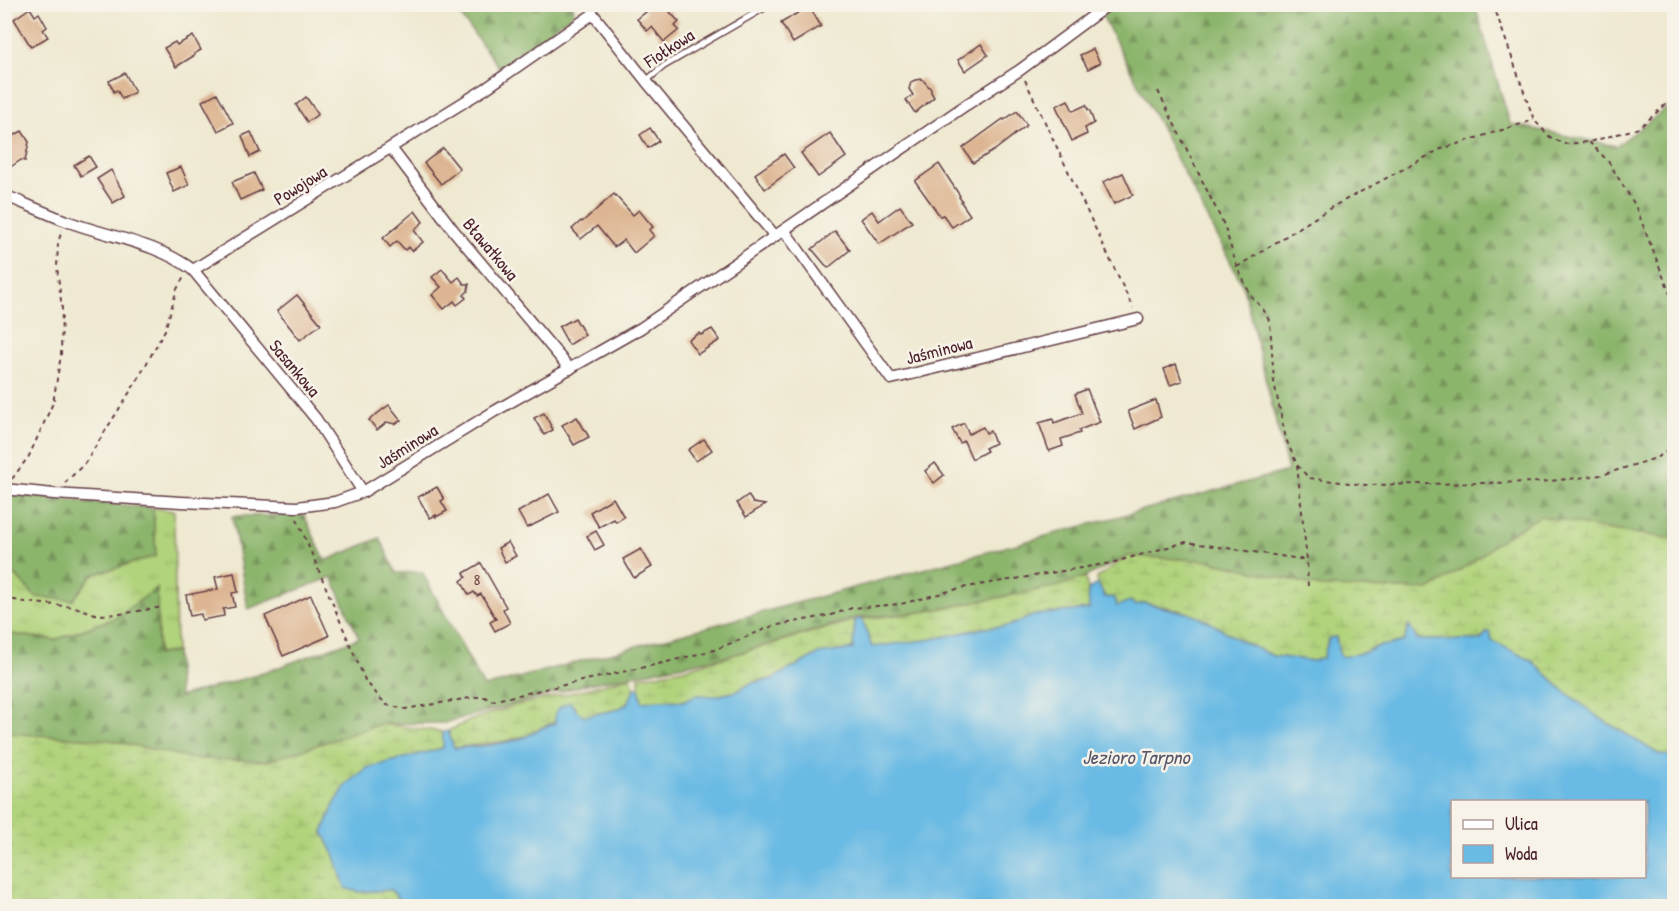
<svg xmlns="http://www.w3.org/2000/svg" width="1679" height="911" font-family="'Patrick Hand',sans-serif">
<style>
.grass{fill:url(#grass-tufts);stroke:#7e7954;stroke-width:1.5}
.forest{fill:url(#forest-firs);stroke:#6b6a4c;stroke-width:1.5}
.wetland{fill:url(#wetland-marsh);stroke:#7e7954;stroke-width:1.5}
.water{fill:#69bae4;stroke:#5a6c88;stroke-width:1.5;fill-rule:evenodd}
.building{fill:#ddb592}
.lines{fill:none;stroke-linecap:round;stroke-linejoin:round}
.service-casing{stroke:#633d44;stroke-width:8}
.minor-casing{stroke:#633d44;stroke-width:13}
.path{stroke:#633d44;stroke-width:2;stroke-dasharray:4.5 4.5;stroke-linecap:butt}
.service{stroke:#fff;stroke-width:5}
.minor{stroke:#fff;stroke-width:10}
.labels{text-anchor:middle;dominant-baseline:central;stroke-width:5;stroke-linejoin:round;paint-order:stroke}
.number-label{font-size:15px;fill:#6f4445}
.street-label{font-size:18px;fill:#4a1f2b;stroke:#f7f3e8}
.water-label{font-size:20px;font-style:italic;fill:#55556c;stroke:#f7f3e8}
</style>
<defs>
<pattern id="grass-tufts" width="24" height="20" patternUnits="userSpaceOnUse" patternTransform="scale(1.5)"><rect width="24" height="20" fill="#b1d37c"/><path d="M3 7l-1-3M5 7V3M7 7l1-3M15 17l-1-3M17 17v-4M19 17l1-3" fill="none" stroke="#9ab56b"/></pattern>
<pattern id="forest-firs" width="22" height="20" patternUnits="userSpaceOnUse" patternTransform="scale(1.5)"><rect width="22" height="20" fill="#8cb56c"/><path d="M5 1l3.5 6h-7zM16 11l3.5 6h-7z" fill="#749359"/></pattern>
<pattern id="wetland-marsh" width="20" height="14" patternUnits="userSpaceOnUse" patternTransform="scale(1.5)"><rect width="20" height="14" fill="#b1d37c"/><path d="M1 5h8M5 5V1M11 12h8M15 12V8" fill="none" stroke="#9ab56b"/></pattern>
</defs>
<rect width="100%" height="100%" fill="#f7f3e8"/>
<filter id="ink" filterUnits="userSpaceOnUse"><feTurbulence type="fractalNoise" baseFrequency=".0167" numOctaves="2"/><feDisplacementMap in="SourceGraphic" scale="12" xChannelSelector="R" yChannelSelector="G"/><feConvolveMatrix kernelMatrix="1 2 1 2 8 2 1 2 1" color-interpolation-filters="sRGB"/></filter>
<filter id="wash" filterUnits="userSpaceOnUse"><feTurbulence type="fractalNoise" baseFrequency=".008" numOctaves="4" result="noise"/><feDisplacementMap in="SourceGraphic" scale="24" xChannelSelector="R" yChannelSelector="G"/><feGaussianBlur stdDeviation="1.35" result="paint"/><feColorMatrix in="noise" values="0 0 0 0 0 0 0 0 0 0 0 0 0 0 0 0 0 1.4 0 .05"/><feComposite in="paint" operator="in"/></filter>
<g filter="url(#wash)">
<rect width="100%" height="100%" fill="#efe9d1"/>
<polygon class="grass" points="153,508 174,511 176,652 158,654 157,589 115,618 55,640 5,633 4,564 36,597 73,600 92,575 156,556"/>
<g class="forest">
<polygon points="453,5 573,5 574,13 499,68"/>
<polygon points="1118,5 1475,5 1510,124 1616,146 1674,103 1674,539 1597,528 1540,517 1503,538 1473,562 1429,590 1321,587 1210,561 1128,556 1085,577 1059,586 923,612 855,618 729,656 588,684 444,723 382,724 268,761 194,759 109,740 5,733 4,633 55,640 115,618 157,588 158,654 176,652 179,697 260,674 359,638 332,577 248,609 232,516 304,515 325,561 380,538 396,573 422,572 484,687 1288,471 1243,286 1102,15"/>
<polygon points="4,494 153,508 156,556 92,575 73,600 36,597 5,564"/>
</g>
<g class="wetland">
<polygon points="1540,516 1597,528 1674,539 1673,757 1660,755 1598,717 1563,690 1531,660 1491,641 1487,632 1481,640 1416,640 1408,626 1404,641 1388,645 1379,646 1366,652 1342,657 1339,653 1336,637 1329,638 1323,658 1314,661 1273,656 1239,640 1208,621 1183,611 1145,603 1135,606 1117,607 1115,598 1105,597 1098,584 1097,578 1128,556 1210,561 1321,587 1429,590 1473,562 1503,538"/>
<polygon points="1085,577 1088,589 1089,609 1035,615 1009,626 984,628 933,639 872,647 862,619 923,612 1019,594 1059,586"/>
<polygon points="855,620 853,649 818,654 772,679 751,683 739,691 715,696 696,695 684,701 662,700 642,703 639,688 639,676 653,675 688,668"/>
<path d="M 630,677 L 635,688 C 633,692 631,698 628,702 C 619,713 598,712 585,716 L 577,712 L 575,707 L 555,723 L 544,726 L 529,735 L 506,741 L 453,748 L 448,731 L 476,718 L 513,706 L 575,692 Z"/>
<polygon points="382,724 443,732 443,748 367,768 334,805 323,832 335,856 358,892 391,890 405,906 5,906 4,733 109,740 194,759 268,761"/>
</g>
<path class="water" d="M 1098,584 L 1105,597 L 1115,598 L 1117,606 L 1130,601 L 1135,605 L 1144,603 L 1188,613 L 1208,621 L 1239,640 L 1273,656 L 1314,661 L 1323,658 L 1329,638 L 1336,637 L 1339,653 L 1342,657 L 1366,652 L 1379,646 L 1388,645 L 1404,641 L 1409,625 L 1417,640 L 1481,640 L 1487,632 L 1490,632 L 1492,641 L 1531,660 L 1563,690 L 1598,717 L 1660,755 L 1674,756 L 1674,906 L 405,906 L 391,890 L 358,892 L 345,888 L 335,856 L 323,832 L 334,805 L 346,785 L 367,768 L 443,748 L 443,732 L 448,731 L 454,748 C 475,747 511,744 529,735 C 539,730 543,726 555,723 C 554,711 559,706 570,702 L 578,712 L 585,716 C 598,712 619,713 628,702 C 631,698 633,692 635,688 L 639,688 L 642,702 L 662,700 L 684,701 L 696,695 L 716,696 L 738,691 L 751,683 L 772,679 L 818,654 L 853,649 L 855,620 L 862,619 L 872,647 L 933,639 L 984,628 L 1009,626 L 1035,615 L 1089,609 L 1088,589 ZM 1452,802 L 1644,802 L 1644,876 L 1452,876 Z"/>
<g id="blocks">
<g class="building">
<polygon points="649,4 679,4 670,12 679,22 675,26 679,30 664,42 652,27 647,31 637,19 646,12 644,9"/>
<polygon points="809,6 821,26 793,43 781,23"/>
<polygon points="30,8 35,16 39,13 47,27 43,30 48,37 31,47 14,19"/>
<polygon points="193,36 201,50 194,54 195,55 176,67 164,48 175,42 177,45"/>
<polygon points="981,44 988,55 965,71 958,60"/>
<polygon points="1093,49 1100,63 1088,69 1080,55"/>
<polygon points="125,73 135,92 122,99 117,90 114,92 109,81"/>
<polygon points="922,79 931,89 931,92 934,97 915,113 906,100 913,95 909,89 911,82 915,80"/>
<polygon points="217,93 233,123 218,131 202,101"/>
<polygon points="306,97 318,114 307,122 296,105"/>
<polygon points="1068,100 1073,111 1086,105 1088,110 1090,111 1094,123 1085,128 1087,134 1072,141 1056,106"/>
<polygon points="1017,111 1027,125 995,150 973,163 963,148 1003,119 1004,120"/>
<polygon points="650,128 659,141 648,148 640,135"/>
<polygon points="22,131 29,142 25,161 21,160 9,168 4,160 4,141"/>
<polygon points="251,132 260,152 250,157 242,136"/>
<polygon points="830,133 846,157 818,177 801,153"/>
<polygon points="443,148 460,169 441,184 424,163"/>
<polygon points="784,154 794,168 765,189 755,174"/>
<polygon points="89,156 96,167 81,176 74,165"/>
<polygon points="939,164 960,196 959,197 962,201 961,202 970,215 952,227 943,215 940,216 915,181"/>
<polygon points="181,167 189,185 174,192 166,173"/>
<polygon points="111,170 125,196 113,203 97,179"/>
<polygon points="254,173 262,190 240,200 232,182"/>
<polygon points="1123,173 1133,195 1114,204 1103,182"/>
<polygon points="614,194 633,215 639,210 653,227 649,230 654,236 634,253 624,240 614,247 597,226 581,239 572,229 581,221 582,222"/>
<polygon points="900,206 912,222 879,244 861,219 872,211 879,221"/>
<polygon points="415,211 423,222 414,230 423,242 412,251 409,247 405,250 397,241 390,247 383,238"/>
<polygon points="835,231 850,250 828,268 812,249"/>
<polygon points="442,269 453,282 459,277 464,284 469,284 468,291 464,295 466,298 457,305 454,301 444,309 432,295 441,287 432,277"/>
<polygon points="297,295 321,324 300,340 277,311"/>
<polygon points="575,318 585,335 569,345 559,327"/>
<polygon points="712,329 720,340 698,354 688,340 699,333 701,335"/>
<polygon points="1176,364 1182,381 1170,385 1164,369"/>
<polygon points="1087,389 1100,422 1079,430 1080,433 1061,439 1063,446 1049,451 1039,423 1053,419 1054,423 1082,413 1075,394"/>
<polygon points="1156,400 1161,417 1135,429 1128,411"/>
<polygon points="389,405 401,420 395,424 387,422 377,430 369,420"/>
<polygon points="544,413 553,430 544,435 534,418"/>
<polygon points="577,417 589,437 574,445 562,425"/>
<polygon points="964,423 969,434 983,427 986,433 990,431 995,443 985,448 987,451 972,459 964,441 960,443 952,429"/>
<polygon points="704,439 712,450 696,461 688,450"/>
<polygon points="935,463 944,475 934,483 925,471"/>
<polygon points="437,487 444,499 441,501 447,511 436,517 436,515 430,518 418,497"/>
<polygon points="549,494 559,512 527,528 518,512"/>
<polygon points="748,495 753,503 765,505 746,517 737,503"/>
<polygon points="613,498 624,517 616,522 614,519 599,527 590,512"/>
<polygon points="596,531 604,545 595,550 587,536"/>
<polygon points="508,542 516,556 505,562 498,548"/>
<polygon points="641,549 652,567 634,578 623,559"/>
<polygon points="481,563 506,607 503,609 510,623 495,631 490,622 496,619 481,594 477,596 474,592 469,595 461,581 466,577 464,573"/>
<polygon points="234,573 238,592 232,593 235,607 223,609 224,616 202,620 201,614 190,616 186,595 218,589 215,577"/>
<polygon points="311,595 329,636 283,656 265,616"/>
</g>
</g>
</g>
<g filter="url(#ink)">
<use href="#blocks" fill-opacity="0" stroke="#633d44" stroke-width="1.5"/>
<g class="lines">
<g class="service-casing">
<g id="service">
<polyline points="588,4 593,14"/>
<polyline points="646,81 664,66 771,4"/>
</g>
</g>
<g class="minor-casing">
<g id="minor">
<polyline points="391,148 454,231 570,369"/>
<path d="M 4,195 C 26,204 47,214 69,222 C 110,237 157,243 193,270 L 316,419 L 363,492"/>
<polyline points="784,230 891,379 1138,319"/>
<polyline points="193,270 485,89 593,14 646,81 775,236"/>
<polyline points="4,489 54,494 181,502 297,507 335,502 363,492 495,411 641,328 966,105 1020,70 1109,4"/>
</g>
</g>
<g class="path">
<polyline points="1493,4 1534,120 1550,137 1564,144 1589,142 1639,128 1674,97"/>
<polyline points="1025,80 1133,308"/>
<polyline points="1158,91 1224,225 1237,267 1251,296 1263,309 1270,322 1274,382 1286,439 1297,465 1309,478 1365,485 1542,482 1602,475 1656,458 1674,447"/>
<polyline points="1589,142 1608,161 1635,205 1674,304"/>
<polyline points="1237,267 1332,207 1441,149 1534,120"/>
<polyline points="1297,465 1307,560 1308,588"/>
<polyline points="12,479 29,456 53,403 61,355 62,309 57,267 58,243 62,230"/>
<polyline points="65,483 85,463 138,379 165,330 177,289 184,277"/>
<polyline points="297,519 365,680 379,697 387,705 405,709 476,697 485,697 491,701 663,663 714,650 773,626 831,615 852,608 901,604 961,588 1111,563 1186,542 1307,560"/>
<polyline points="4,598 25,602 75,607 98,615 120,614 163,607"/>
</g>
<use href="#service" class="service"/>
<use href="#minor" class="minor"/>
</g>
</g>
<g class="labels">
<g class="number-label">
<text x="477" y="579">8</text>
</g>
<g class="street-label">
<text transform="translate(669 48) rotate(-33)">Fiołkowa</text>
<text transform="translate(300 185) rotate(-32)">Powojowa</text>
<text transform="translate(491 249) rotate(50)">Bławatkowa</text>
<text transform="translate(939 350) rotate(-14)">Jaśminowa</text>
<text transform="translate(295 368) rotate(50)">Sasankowa</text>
<text transform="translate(407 446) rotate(-32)">Jaśminowa</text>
</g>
<g class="water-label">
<text x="1136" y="756">Jezioro Tarpno</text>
</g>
</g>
<rect width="1679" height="911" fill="none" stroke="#f7f3e8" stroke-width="24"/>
<rect x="1451" y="800" width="195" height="78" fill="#f7f3e8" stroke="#b29e9c" stroke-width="1.5"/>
<rect x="1463" y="820" width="30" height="9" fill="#ffffff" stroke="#b29e9c" stroke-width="1.5"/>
<text x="1505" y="830" font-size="18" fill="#4a1f2b">Ulica</text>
<rect x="1463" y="845" width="30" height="18" fill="#69bae4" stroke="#b29e9c" stroke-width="1.5"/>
<text x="1505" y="860" font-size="18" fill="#4a1f2b">Woda</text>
</svg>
